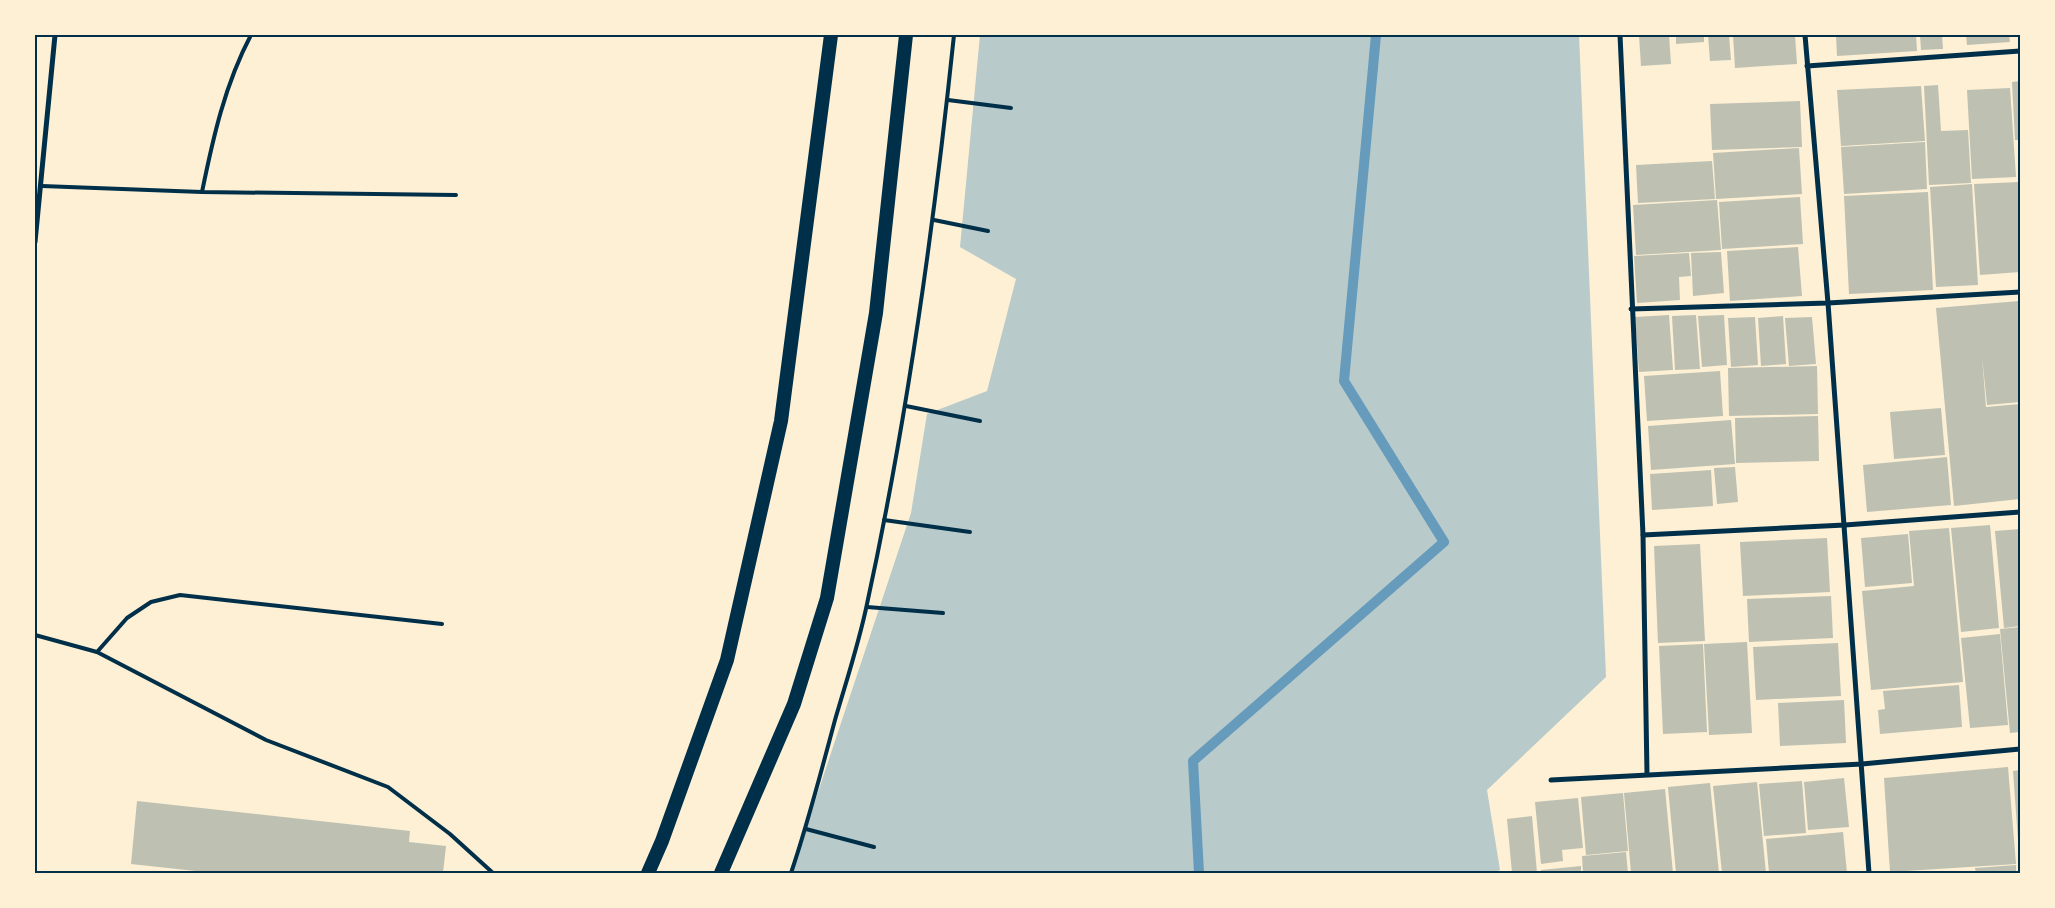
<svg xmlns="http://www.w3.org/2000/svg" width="2055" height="908" font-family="Commissioner,sans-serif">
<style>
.green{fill:#b9caca}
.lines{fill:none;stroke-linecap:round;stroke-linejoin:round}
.stream{stroke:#669bbc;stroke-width:10}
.building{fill:#bec0b2}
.service{stroke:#003049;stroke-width:4}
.minor{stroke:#003049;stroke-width:5}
.trunk{stroke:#003049;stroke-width:14}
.neatline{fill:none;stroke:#003049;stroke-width:2}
</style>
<rect width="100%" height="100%" fill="#fdf0d5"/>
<polygon class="green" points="980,35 1579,35 1606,677 1487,790 1500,870 1493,873 791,873 911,513 927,414 987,391 1016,279 960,247"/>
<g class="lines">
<polyline class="stream" points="1199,873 1193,761 1444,542 1344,381 1376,35"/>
</g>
<g class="building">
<polygon points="1639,35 1669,35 1671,64 1641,66"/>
<polygon points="1676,35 1704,35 1704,42 1676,44"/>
<polygon points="1708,35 1729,35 1731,60 1710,61"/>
<polygon points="1733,35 1795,35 1797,64 1735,68"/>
<polygon points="1836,35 1916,35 1917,51 1837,56"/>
<polygon points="1920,35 1942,35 1943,49 1921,50"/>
<polygon points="1966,35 2009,35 2010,42 1967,45"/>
<polygon points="2020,81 2020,140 2015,140 2012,82"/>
<polygon points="1938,85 1941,131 1968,130 1971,183 1929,185 1924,86"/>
<polygon points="1921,86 1925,141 1841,146 1837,90"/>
<polygon points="2010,88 2016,177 1972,179 1967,90"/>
<polygon points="1800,101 1802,147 1712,150 1710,104"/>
<polygon points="1925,142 1927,189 1844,194 1841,147"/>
<polygon points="1799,148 1802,194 1716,199 1713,153"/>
<polygon points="1712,161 1715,199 1638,203 1636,165"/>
<polygon points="2019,182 2020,272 1980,275 1974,184"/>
<polygon points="1972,184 1978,285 1936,287 1930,187"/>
<polygon points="1928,192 1933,290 1849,294 1844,196"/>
<polygon points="1800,197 1803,244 1722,249 1719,202"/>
<polygon points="1717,200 1721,250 1636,255 1633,205"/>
<polygon points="1798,247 1802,296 1730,301 1727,251"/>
<polygon points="1721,252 1724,293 1693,296 1691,253"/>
<polygon points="1689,253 1691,276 1679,277 1680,300 1637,303 1634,256"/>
<polygon points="2019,301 2020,402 1987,405 1982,356 1986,407 2020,404 2020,499 1954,506 1936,308"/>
<polygon points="1669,315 1673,370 1639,372 1635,317"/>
<polygon points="1696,315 1700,369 1675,370 1672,316"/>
<polygon points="1724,315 1727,365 1702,367 1698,316"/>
<polygon points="1783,316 1786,364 1761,366 1758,318"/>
<polygon points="1755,317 1758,365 1731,367 1728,318"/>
<polygon points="1812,317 1816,364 1789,366 1785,318"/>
<polygon points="1817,366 1818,414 1729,416 1728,368"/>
<polygon points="1720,371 1723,416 1647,421 1644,376"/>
<polygon points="1941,408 1945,455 1894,459 1890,412"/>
<polygon points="1818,416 1819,461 1736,463 1735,418"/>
<polygon points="1731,420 1735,464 1651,470 1648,426"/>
<polygon points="1947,457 1951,505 1867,512 1863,465"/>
<polygon points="1735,467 1738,502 1717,504 1714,468"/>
<polygon points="1711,470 1713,506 1652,510 1650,474"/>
<polygon points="1990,525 1999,628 1961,632 1951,528"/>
<polygon points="1949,528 1963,682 1871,690 1862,591 1914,586 1909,531"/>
<polygon points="2020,529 2020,626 2004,628 1995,531"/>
<polygon points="1908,534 1912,583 1865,587 1861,538"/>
<polygon points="1827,538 1830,592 1743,596 1740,542"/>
<polygon points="1700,544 1705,641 1658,643 1654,546"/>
<polygon points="1831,596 1833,638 1749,642 1747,599"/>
<polygon points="2020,627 2020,732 2010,733 2000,629"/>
<polygon points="2000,634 2008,725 1970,728 1961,638"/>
<polygon points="1747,642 1752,733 1709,735 1704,644"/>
<polygon points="1838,643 1841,696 1756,700 1753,647"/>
<polygon points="1703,644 1707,732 1663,734 1659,646"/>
<polygon points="1959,685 1962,727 1880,734 1878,710 1885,709 1883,691"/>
<polygon points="1844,700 1846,743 1780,746 1778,703"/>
<polygon points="2008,767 2016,864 1890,872 1884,778"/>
<polygon points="2020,770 2020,840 2018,840 2013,771"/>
<polygon points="1844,778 1849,827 1808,830 1804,782"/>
<polygon points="1802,781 1806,833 1764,836 1759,784"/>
<polygon points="1757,782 1766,873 1722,873 1713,786"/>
<polygon points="1710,783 1719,873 1676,873 1668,787"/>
<polygon points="1665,789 1673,873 1631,873 1624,793"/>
<polygon points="1623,793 1628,851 1586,855 1581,797"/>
<polygon points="1578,798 1583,848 1562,850 1563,861 1541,864 1535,802"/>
<polygon points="137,801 410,831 409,842 446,846 443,873 214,873 131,864"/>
<polygon points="1532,816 1537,873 1512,873 1507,819"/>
<polygon points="1843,832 1847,873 1769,873 1766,839"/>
<polygon points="1626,852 1628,873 1583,873 1582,856"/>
<polygon points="2016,865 2016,873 1976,873 1975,868"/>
<polygon points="1581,866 1581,873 1541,873 1541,870"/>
</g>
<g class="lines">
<g class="service">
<polyline points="948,100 1011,108"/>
<polyline points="42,186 202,192 456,195"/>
<path d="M 202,192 C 213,138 225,84 251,35"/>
<polyline points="934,220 988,231"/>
<polyline points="906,406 980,421"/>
<polyline points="884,520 970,532"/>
<polyline points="867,607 943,613"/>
<polyline points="35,635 97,652 266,740 388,787 450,834 493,873"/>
<polyline points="97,652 127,618 151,602 180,595 442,624"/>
<polyline points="806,829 874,847"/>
<path d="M 791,873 C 808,823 821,772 835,720 C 846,682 859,643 867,604 C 908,416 934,226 954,35"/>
</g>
<g class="minor">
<polyline points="1620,35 1643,535 1647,774"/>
<polyline points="1805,35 1828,303 1869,873"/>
<polyline points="1807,66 2020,51"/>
<polyline points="35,242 55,35"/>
<polyline points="1631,309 1828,303 2020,292"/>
<polyline points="1643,535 1845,525 2020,512"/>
<polyline points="1551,780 1862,764 2020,749"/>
</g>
<g class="trunk">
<polyline points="648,873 662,841 727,660 781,421 831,35"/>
<polyline points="721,873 794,704 827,598 876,313 906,35"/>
</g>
</g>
<rect width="2055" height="908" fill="none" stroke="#fdf0d5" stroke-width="72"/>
<rect x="36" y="36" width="1983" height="836" class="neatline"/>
</svg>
